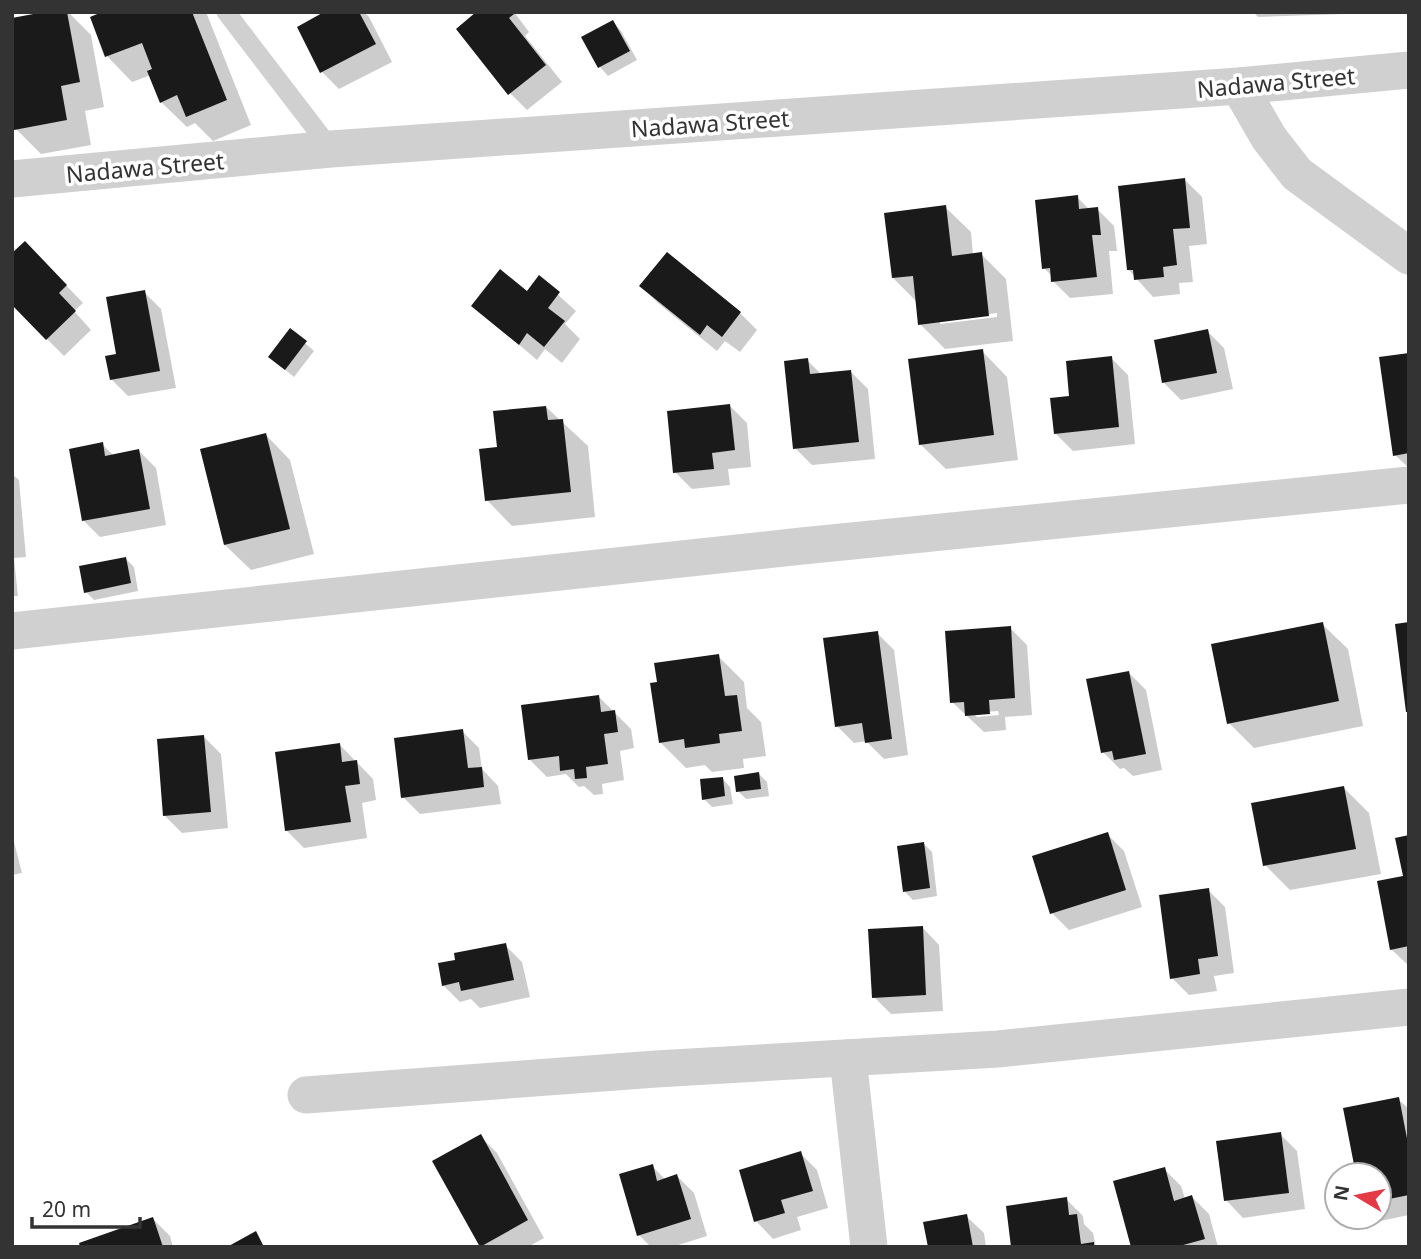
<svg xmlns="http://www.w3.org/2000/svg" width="1421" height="1259" font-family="'Noto Sans',sans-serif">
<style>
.shadow{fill:#0003;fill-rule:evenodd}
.building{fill:#1a1a1a}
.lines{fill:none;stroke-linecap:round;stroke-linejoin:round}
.service{stroke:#d0d0d0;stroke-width:19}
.minor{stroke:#d0d0d0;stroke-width:37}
.labels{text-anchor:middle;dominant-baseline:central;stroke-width:7;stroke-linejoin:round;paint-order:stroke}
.street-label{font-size:23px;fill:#333;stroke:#fff}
</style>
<rect width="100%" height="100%" fill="#fff"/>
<g class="shadow">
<polygon points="53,12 68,12 91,35 104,107 85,111 91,145 41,154 16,129 12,110 12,20"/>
<polygon points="107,12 206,12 251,125 213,141 195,123 187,127 161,102 151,75 132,82 107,56 92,18"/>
<polygon points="328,12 364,12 369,17 392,62 339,89 322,72 299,28"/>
<polygon points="479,12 514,12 529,32 525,36 562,82 527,110 510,93"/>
<polygon points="1253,12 1345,12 1345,14 1258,17"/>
<polygon points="613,22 621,31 637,60 608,76 600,67 584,38"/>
<polygon points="1185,180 1202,197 1207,244 1189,246 1193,282 1179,283 1180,294 1153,297 1128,269"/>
<polygon points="1077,197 1090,210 1097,209 1114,226 1117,251 1109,251 1113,294 1070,298 1053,281 1052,276 1044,268"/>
<path d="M 945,207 L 971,232 L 973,255 L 981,254 L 1006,279 L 1013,341 L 945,349 L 920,324 L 917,302 L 893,278 ZM 997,313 L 997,317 L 940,324 L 940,320 Z"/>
<polygon points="42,260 83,303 74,311 91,330 64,356 47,339"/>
<polygon points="539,278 576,311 565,324 580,339 562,363 545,349 537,360 474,306 527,293"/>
<polygon points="641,286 740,313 757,330 740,352 725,341 717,351 658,303"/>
<polygon points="144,292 161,309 176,388 128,396 111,379"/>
<polygon points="290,330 314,351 294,377 270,357"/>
<polygon points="1207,331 1224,348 1233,389 1181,400 1164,383"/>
<polygon points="982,351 1007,377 1018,460 946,469 920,444"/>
<polygon points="1409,355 1409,468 1395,455"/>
<polygon points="1111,358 1128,375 1135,444 1073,451 1056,434 1071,398"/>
<polygon points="807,360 822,375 851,372 868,389 875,459 812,465 795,448"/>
<polygon points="730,406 747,423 751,467 728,469 730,485 692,489 675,472"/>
<polygon points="546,407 588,446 595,517 512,526 487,500 499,449"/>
<polygon points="265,434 290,460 314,554 251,570 225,545"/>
<polygon points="102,444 114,456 139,451 156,468 166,525 100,537 83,520"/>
<polygon points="12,474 19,480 26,557 14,558 18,596 12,596"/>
<polygon points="126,559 134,567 138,591 94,600 86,592"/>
<polygon points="1322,624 1348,649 1363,726 1254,748 1229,723"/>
<path d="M 1010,628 L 1027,645 L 1032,715 L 1005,717 L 1006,730 L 984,732 L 952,702 ZM 998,711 L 999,715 L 977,717 L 973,713 Z"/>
<polygon points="877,633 894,650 908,755 884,759 866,741 854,743 837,726"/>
<polygon points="718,656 744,682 747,708 761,722 766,756 743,759 744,768 712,772 705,765 686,768 660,742 659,683"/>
<polygon points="1129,673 1146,690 1162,770 1133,776 1124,768 1120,769 1103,752"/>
<polygon points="598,696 631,729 634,748 620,751 624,780 602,784 603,794 594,795 584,786 579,787 566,774 547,777 530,760"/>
<polygon points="462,731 479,748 482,769 498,786 501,804 420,814 403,797"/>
<polygon points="204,737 221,754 228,828 182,833 165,816"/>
<polygon points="340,745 373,779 376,800 362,803 367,838 304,848 286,830"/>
<polygon points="759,774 767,782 769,796 746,799 738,791"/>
<polygon points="722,778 730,787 733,804 712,807 704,799"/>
<polygon points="1344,788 1369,813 1381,874 1290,890 1265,865"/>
<polygon points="12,834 22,873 12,875"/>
<polygon points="1107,834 1124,851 1142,907 1069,930 1052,913"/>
<polygon points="1409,837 1409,966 1391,949 1405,877"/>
<polygon points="924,844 932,852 937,896 913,900 905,892"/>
<polygon points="1208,890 1225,907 1234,973 1214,976 1217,991 1189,995 1172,978"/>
<polygon points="922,927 939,945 943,1011 891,1014 874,997"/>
<polygon points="505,945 522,962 530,997 480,1008 471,999 460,1002 443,985 456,961"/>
<polygon points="1398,1099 1409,1109 1409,1215 1380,1221 1376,1217 1379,1217 1379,1175 1358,1175"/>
<polygon points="1280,1134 1297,1151 1305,1209 1243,1218 1226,1200"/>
<polygon points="480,1136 497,1153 544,1238 528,1247 482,1247 434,1162"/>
<polygon points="800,1153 817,1170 828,1208 797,1217 801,1230 773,1239 756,1221"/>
<polygon points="652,1166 666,1180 677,1176 694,1193 707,1236 672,1247 651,1247 639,1235"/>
<polygon points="1164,1169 1181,1186 1185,1199 1192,1197 1209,1214 1218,1247 1133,1247"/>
<polygon points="1066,1199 1083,1216 1084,1224 1093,1233 1096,1247 1013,1247"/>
<polygon points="966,1216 984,1233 986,1247 930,1247"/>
<polygon points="153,1219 170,1236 173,1247 82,1247"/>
</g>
<g class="building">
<polygon points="44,12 67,12 80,82 61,86 67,120 14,130 12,18"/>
<polygon points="102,12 192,12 227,100 186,117 177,95 160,103 147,71 152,69 142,43 105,57 90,17"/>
<polygon points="324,12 359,12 376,44 320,73 297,27"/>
<polygon points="476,12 512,12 514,14 509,18 546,65 508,95 456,29"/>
<polygon points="613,20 630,51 598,68 581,37"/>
<polygon points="1185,178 1190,228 1173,229 1177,265 1163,267 1164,277 1134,280 1133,270 1127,270 1118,186"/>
<polygon points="1078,195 1079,209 1098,207 1101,235 1092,235 1097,277 1051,282 1050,268 1042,269 1035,200"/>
<polygon points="946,205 952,256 982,252 989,316 918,325 913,276 892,278 884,213"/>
<polygon points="25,241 67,285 59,293 76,311 46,340 12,305 12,253"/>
<polygon points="667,252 741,312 722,337 707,325 700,335 639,286"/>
<polygon points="500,269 527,291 539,275 560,292 548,308 565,321 544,347 527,333 519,345 471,306"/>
<polygon points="145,290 160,371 110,380 105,356 116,354 106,297"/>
<polygon points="290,328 307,341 285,370 268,357"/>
<polygon points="1208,329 1217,373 1162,383 1154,340"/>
<polygon points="983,349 994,435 919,445 908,359"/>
<polygon points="1409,353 1409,453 1393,456 1379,357"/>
<polygon points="1112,356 1119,427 1054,434 1050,398 1069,396 1066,361"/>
<polygon points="808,358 810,374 851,370 859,442 793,449 784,361"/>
<polygon points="730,404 735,450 712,453 714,469 673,473 667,411"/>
<polygon points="546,406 548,420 563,419 571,492 485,501 479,449 497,447 493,411"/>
<polygon points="266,433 290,529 224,545 200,449"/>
<polygon points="103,442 105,456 139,449 150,509 82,521 69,449"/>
<polygon points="126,557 131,583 84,593 79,566"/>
<polygon points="1323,622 1339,701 1227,724 1211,644"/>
<polygon points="1409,622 1409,712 1406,712 1395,624"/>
<polygon points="1011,626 1015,698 989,700 990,714 965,716 964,702 950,703 945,631"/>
<polygon points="878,631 892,739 865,743 862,723 835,727 823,638"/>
<polygon points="719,654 725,696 737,695 742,731 719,734 720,743 685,748 684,739 659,743 650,683 657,682 654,663"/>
<polygon points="1129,671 1146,754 1114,760 1112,751 1101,753 1086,679"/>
<polygon points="599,695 601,712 615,710 618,732 604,734 608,764 586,767 587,778 575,779 574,769 560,771 559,756 528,760 521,705"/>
<polygon points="463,729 468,768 482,767 484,787 401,798 394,738"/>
<polygon points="204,735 211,812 163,816 157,739"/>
<polygon points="340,743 342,762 357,760 360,784 345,786 351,822 285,831 275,752"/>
<polygon points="759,772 761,789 736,792 734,776"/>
<polygon points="723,777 725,796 702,800 700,779"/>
<polygon points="1344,786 1356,849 1263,866 1251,803"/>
<polygon points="1108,832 1126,890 1050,914 1032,856"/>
<polygon points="1409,835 1409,946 1390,950 1377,881 1403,876 1395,838"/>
<polygon points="924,842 930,888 903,892 897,846"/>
<polygon points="1209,888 1218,956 1198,959 1200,974 1170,979 1159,895"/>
<polygon points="923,926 926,995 872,998 868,929"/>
<polygon points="506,943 514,980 461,991 459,982 442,986 438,963 455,960 454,953"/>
<polygon points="1399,1097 1409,1149 1409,1195 1379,1201 1379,1175 1356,1175 1343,1108"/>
<polygon points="1281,1132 1289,1193 1224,1201 1216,1141"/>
<polygon points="481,1134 528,1220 480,1247 432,1161"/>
<polygon points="801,1151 813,1191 781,1200 785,1213 754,1222 739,1170"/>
<polygon points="653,1164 657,1181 677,1174 691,1219 637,1236 619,1174"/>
<polygon points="1165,1167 1174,1201 1192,1195 1205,1239 1176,1247 1131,1247 1113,1181"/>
<polygon points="1067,1197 1069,1215 1077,1214 1081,1244 1094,1242 1094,1247 1011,1247 1006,1206"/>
<polygon points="967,1214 973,1247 928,1247 923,1222"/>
<polygon points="153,1217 163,1247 80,1247 79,1243"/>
<polygon points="256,1231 264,1247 227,1247"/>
</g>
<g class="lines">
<polyline class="service" points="226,12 331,149"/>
<g class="minor">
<polyline points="1239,86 1269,138 1297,174 1409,256"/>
<polyline points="12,179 331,149 1239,86 1409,70"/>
<polyline points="12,631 802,546 1409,485"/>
<polyline points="848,1058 869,1247"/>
<polyline points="306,1095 656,1069 998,1049 1409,1007"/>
</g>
</g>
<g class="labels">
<g class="street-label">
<text transform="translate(1276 82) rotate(-5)">Nadawa Street</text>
<text transform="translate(710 123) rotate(-4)">Nadawa Street</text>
<text transform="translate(145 167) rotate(-5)">Nadawa Street</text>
</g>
</g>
<rect width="1421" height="1259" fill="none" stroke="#333333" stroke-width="28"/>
<g transform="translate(1358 1196) rotate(280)"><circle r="33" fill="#ffffff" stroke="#adadad" stroke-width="2"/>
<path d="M0-5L12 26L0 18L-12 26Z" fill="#e63946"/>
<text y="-10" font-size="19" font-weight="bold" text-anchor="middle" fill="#333333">N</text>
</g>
<path d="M32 1217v10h108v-10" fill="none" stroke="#333333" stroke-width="3.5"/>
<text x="42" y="1217" font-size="21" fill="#333333" stroke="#ffffff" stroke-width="5" paint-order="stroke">20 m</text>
</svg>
